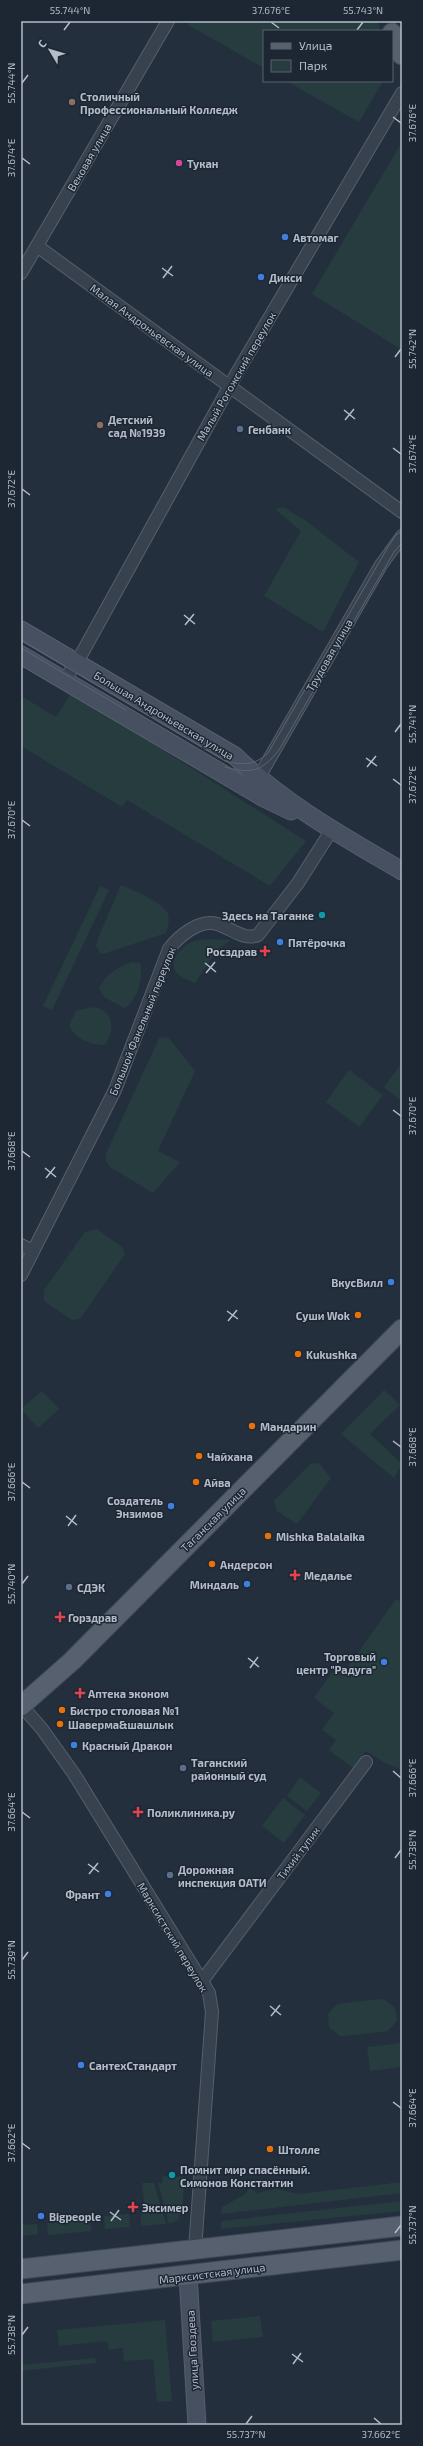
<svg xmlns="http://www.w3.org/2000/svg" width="423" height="2446" font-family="'Exo 2',sans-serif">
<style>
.green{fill:#263c3f}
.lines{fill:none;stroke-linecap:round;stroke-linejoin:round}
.street-casing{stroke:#565f6c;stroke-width:14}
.secondary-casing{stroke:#565f6c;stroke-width:19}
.primary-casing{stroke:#414a57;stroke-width:21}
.street{stroke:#38414e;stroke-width:12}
.secondary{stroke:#465061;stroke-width:17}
.primary{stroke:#56606e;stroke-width:19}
.tram{stroke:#5a6575;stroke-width:1}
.ticks{fill:none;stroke:#b4bcc9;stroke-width:1.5}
.education-dot{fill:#8d6e63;stroke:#1d2633;stroke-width:1.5}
.hotel-dot{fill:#d1479c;stroke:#1d2633;stroke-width:1.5}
.shop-dot{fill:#3f7fe0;stroke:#1d2633;stroke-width:1.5}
.service-dot{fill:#5c6f8a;stroke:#1d2633;stroke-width:1.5}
.culture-dot{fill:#0f9aa8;stroke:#1d2633;stroke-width:1.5}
.health-dot{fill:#e0444e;stroke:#1d2633;stroke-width:1.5}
.food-dot{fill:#e8710a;stroke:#1d2633;stroke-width:1.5}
.labels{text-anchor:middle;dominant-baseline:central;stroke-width:3;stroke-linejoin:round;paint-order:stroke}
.poi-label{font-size:11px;font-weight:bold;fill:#b4bcc9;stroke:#1d2633;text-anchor:start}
.street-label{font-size:11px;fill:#b4bcc9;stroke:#1d2633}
.neatline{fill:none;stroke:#b4bcc9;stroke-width:1.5}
.ticks-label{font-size:10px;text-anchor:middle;fill:#b4bcc9}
</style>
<rect width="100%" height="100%" fill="#242f3e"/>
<g class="green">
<polygon points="190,21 377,21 381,31 264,31 264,68 188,25"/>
<polygon points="286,81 383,81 359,122"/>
<polygon points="402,142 402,350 312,294"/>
<polygon points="283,507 305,520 359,562 323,632 264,596 301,531 275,509"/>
<polygon points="72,692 306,841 270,886 127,800 122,807 21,746 21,696 56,717"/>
<path d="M 121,885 C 132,890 165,903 168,914 C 170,921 168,927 166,933 L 103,954 L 100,953 L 96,946 L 98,938 Z"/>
<polygon points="100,886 109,890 52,1010 43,1006"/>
<path d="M 211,939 L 231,940 L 218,949 L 195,983 C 189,980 183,979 178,974 C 166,963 181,946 192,942 C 197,939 205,940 211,939 Z"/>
<path d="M 132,962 L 140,963 C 144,976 137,1002 124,1008 L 104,997 L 99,989 C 105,974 116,968 132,962 Z"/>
<path d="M 93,1007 C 113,1010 117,1030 104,1045 C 91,1045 73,1038 69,1025 L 76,1011 Z"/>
<polygon points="168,1037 195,1071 158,1151 180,1162 153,1193 110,1167 106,1161 106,1154 159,1038"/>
<polygon points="400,1065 402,1065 402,1102 384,1087"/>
<polygon points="349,1070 383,1095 359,1127 326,1102"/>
<polygon points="97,1229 123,1248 125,1254 80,1319 72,1320 44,1301 44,1290 85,1232"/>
<polygon points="384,1390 400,1405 370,1434 402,1464 394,1478 341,1434"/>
<polygon points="42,1391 59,1409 38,1428 21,1409"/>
<polygon points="316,1463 320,1464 331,1478 297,1524 277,1511 274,1501 310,1464"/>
<polygon points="396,1599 402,1603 402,1770 385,1763 366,1751 353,1768 329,1750 336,1740 322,1730 334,1713 314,1698 338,1664 346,1670"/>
<polygon points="300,1777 321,1793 307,1811 287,1796"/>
<polygon points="283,1798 305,1815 284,1843 262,1826"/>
<polygon points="379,1999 385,2000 395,2008 397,2021 388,2031 346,2036 340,2036 329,2027 328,2014 337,2004"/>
<polygon points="401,2043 402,2067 370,2071 367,2047"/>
<polygon points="163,2176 185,2177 182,2210 178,2220 169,2224 158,2183 162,2183"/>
<polygon points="402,2182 402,2193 221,2214 222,2207 244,2195 250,2188 257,2193 277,2189 298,2194"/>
<polygon points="142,2183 154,2183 166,2224 141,2226 141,2212 145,2210"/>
<polygon points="402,2201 402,2211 221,2229 221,2221"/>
<polygon points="129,2214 130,2227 105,2229 104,2216"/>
<polygon points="90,2219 91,2231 48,2235 47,2223"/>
<polygon points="37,2224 38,2234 21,2236 21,2225"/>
<polygon points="260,2316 263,2337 213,2342 211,2321"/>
<polygon points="165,2320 172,2401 157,2402 153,2359 124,2361 123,2348 109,2350 107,2341 59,2346 57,2330"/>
<polygon points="95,2358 96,2363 21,2371 21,2365"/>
</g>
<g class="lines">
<g class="street-casing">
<g id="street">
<polyline points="37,246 402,512"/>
<polyline points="21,273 168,21"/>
<polyline points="64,681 81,655 238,371 402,93"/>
<polyline points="259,777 381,565 402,536"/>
<polyline points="21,1245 33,1251"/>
<path d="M 21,1275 L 115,1090 L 169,949 C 179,936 199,919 217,924 C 231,928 244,941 258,935 L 298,883 L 331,831"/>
<polyline points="22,1706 42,1729 74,1774 209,1993 212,2012 195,2250"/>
<polyline points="202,1981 366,1762"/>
</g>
</g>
<g class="secondary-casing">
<g id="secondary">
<path d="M 21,630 L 235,756 C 284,804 344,837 402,871"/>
<polyline points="21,655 264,798 291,811"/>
<polyline points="188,2275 197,2425"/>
</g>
</g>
<g class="primary-casing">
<g id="primary">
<polyline points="392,33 402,55"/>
<polyline points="21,1706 72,1661 402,1329"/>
<polyline points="21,2269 402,2226"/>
<polyline points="21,2294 402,2250"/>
</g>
</g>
<use href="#street" class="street"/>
<use href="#secondary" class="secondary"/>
<use href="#primary" class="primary"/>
<g class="tram">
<polyline points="393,21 402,42"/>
<polyline points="400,21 402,26"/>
<path d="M 21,640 L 225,761 C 243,765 254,766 268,753 L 388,547 L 396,535 L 402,531"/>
<polyline points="21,648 126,710"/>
<path d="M 225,767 C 252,774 261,772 279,750 L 394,552 L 402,543"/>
</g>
</g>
<path class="ticks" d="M 271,22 L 279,28M 64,30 L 70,22M 357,30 L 363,22M 22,83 L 28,75M 393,117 L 401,123M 22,158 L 30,164M 162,268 L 173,276M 163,278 L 172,266M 395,357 L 401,349M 344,410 L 355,419M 345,420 L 354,409M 393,448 L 401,454M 22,489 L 30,495M 184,615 L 195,624M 185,625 L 194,614M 395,732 L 401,724M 366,758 L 377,766M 367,767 L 376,756M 393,779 L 401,785M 22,820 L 30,826M 205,963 L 216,972M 206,973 L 215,962M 393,1110 L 401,1116M 22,1151 L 30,1157M 45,1168 L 56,1177M 46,1178 L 55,1167M 227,1311 L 238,1319M 228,1321 L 237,1310M 393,1441 L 401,1447M 22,1482 L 30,1488M 66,1516 L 77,1525M 68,1526 L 76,1515M 22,1584 L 28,1576M 248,1658 L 259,1667M 250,1668 L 258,1657M 393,1771 L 401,1778M 22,1812 L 30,1818M 395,1858 L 401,1850M 88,1864 L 99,1872M 89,1874 L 98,1863M 22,1960 L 28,1952M 270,2006 L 281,2015M 271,2016 L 280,2005M 393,2102 L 401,2108M 22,2143 L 30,2149M 110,2212 L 121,2220M 111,2221 L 119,2210M 395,2233 L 401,2225M 22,2335 L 28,2327M 292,2354 L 303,2362M 293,2364 L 301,2353M 374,2418 L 381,2424M 246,2424 L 252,2416"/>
<g class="education-dot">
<circle cx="72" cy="102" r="4"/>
<circle cx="100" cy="425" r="4"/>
</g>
<circle class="hotel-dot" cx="179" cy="163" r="4"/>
<g class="shop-dot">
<circle cx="285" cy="237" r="4"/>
<circle cx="261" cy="277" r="4"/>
<circle cx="280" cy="942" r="4"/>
<circle cx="391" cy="1282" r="4"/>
<circle cx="171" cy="1506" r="4"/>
<circle cx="247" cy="1584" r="4"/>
<circle cx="384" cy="1662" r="4"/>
<circle cx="74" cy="1745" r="4"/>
<circle cx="108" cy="1894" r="4"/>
<circle cx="81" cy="2065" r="4"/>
<circle cx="41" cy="2216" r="4"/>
</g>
<g class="service-dot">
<circle cx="240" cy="429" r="4"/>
<circle cx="69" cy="1587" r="4"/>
<circle cx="183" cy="1768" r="4"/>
<circle cx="170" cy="1875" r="4"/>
</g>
<g class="culture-dot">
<circle cx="322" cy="915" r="4"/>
<circle cx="172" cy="2175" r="4"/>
</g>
<g class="health-dot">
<path d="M263 945h4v4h4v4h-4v4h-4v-4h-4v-4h4z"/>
<path d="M293 1569h4v4h4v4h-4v4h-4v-4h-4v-4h4z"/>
<path d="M58 1611h4v4h4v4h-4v4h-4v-4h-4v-4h4z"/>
<path d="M78 1687h4v4h4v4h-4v4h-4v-4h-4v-4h4z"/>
<path d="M136 1806h4v4h4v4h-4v4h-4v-4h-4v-4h4z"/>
<path d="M131 2201h4v4h4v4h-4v4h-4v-4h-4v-4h4z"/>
</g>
<g class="food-dot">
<circle cx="358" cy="1315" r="4"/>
<circle cx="298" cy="1354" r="4"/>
<circle cx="252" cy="1426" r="4"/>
<circle cx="199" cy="1456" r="4"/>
<circle cx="196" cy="1482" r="4"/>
<circle cx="268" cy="1536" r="4"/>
<circle cx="212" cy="1564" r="4"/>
<circle cx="62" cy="1710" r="4"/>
<circle cx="60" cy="1724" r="4"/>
<circle cx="270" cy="2149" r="4"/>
</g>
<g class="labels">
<g class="poi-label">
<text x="80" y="96">Столичный<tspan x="80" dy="13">Профессиональный Колледж</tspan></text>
<text x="187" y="163">Тукан</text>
<text x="293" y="237">Автомаг</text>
<text x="269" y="277">Дикси</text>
<text x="108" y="419">Детский<tspan x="108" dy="13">сад №1939</tspan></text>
<text x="248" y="429">Генбанк</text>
<text x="314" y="915" text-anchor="end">Здесь на Таганке</text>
<text x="288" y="942">Пятёрочка</text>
<text x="257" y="951" text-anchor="end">Росздрав</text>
<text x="383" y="1282" text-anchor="end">ВкусВилл</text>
<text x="350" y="1315" text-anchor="end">Суши Wok</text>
<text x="306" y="1354">Kukushka</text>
<text x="260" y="1426">Мандарин</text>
<text x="207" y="1456">Чайхана</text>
<text x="204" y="1482">Айва</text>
<text x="163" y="1500" text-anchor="end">Создатель<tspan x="163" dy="13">Энзимов</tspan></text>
<text x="276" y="1536">Mishka Balalaika</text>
<text x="220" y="1564">Андерсон</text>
<text x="304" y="1575">Медалье</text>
<text x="239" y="1584" text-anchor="end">Миндаль</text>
<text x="77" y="1587">СДЭК</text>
<text x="68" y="1617">Горздрав</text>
<text x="376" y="1656" text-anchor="end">Торговый<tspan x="376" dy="13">центр "Радуга"</tspan></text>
<text x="88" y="1693">Аптека эконом</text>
<text x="70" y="1710">Бистро столовая №1</text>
<text x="68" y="1724">Шаверма&amp;шашлык</text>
<text x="82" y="1745">Красный Дракон</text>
<text x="191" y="1762">Таганский<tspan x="191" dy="13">районный суд</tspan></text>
<text x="147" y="1812">Поликлиника.ру</text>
<text x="178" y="1869">Дорожная<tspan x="178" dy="13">инспекция ОАТИ</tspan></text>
<text x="100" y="1894" text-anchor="end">Франт</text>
<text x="89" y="2065">СантехСтандарт</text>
<text x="278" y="2149">Штолле</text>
<text x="180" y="2169">Помнит мир спасённый.<tspan x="180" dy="13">Симонов Константин</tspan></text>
<text x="142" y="2207">Эксимер</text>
<text x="49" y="2216">Bigpeople</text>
</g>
<g class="street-label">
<text transform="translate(89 157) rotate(-60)">Вековая улица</text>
<text transform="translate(152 330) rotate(36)">Малая Андроньевская улица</text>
<text transform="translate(236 376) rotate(-60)">Малый Рогожский переулок</text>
<text transform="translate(329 655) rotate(-60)">Трудовая улица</text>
<text transform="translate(164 715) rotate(31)">Большая Андроньевская улица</text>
<text transform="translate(142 1021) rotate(-68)">Большой Факельный переулок</text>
<text transform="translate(213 1519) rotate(-45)">Таганская улица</text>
<text transform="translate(298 1853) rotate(-53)">Тихий тупик</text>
<text transform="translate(173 1937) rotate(59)">Марксистский переулок</text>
<text transform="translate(212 2273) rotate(-7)">Марксистская улица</text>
<text transform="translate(192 2350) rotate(-93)">улица Гвоздева</text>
</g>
</g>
<rect width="423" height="2446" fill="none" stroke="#1d2633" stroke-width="44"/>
<rect x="263" y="30" width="130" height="52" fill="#1d2633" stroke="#59626f"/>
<rect x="271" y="43" width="20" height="6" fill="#56606e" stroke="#59626f"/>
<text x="299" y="50" font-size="12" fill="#b4bcc9">Улица</text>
<rect x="271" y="60" width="20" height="12" fill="#263c3f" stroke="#59626f"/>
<text x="299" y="70" font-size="12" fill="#b4bcc9">Парк</text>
<g transform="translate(50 50) rotate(308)" stroke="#1d2633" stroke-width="3" paint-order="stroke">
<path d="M0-3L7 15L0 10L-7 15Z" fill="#b4bcc9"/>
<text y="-6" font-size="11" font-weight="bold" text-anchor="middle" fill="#b4bcc9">С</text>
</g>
<rect x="22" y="22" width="379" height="2402" class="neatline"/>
<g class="ticks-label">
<text x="70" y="14">55.744°N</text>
<text x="271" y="14">37.676°E</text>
<text x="363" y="14">55.743°N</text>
<text transform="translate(11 83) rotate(-90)" y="4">55.744°N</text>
<text transform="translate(412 123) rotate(-90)" y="4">37.676°E</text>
<text transform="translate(11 158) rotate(-90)" y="4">37.674°E</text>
<text transform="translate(412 349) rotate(-90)" y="4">55.742°N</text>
<text transform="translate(412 454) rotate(-90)" y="4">37.674°E</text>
<text transform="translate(11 489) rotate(-90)" y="4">37.672°E</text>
<text transform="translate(412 724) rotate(-90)" y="4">55.741°N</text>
<text transform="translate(412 785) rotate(-90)" y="4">37.672°E</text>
<text transform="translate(11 820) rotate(-90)" y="4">37.670°E</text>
<text transform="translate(412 1116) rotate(-90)" y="4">37.670°E</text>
<text transform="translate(11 1151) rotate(-90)" y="4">37.668°E</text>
<text transform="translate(412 1447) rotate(-90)" y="4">37.668°E</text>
<text transform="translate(11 1482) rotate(-90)" y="4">37.666°E</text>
<text transform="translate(11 1584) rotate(-90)" y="4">55.740°N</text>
<text transform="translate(412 1778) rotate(-90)" y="4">37.666°E</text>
<text transform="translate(11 1812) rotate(-90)" y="4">37.664°E</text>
<text transform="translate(412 1850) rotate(-90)" y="4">55.738°N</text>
<text transform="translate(11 1960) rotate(-90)" y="4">55.739°N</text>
<text transform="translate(412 2108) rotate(-90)" y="4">37.664°E</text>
<text transform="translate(11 2143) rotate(-90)" y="4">37.662°E</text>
<text transform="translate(412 2225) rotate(-90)" y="4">55.737°N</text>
<text transform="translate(11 2335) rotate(-90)" y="4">55.738°N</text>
<text x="246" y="2438">55.737°N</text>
<text x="381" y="2438">37.662°E</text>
</g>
</svg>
